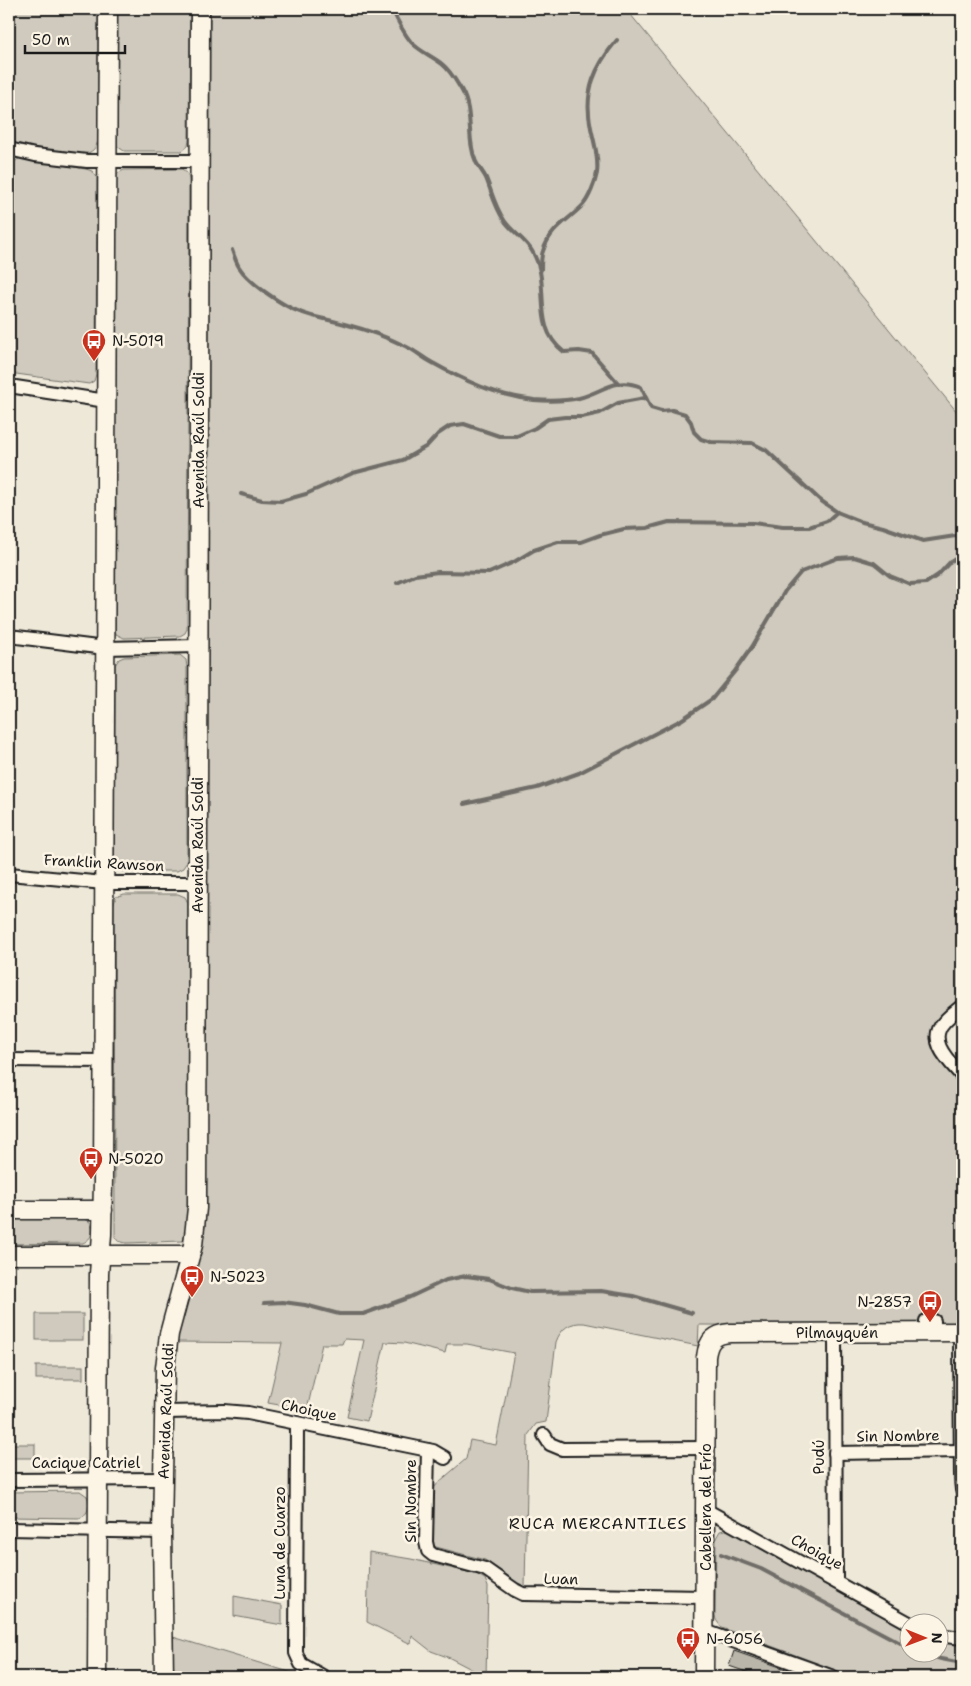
<svg xmlns="http://www.w3.org/2000/svg" width="971" height="1686" font-family="'Shantell Sans',sans-serif">
<style>
.green{fill:#cfcabd;stroke:#76736c}
.lines{fill:none;stroke-linecap:round;stroke-linejoin:round}
.stream{stroke:#6f6c67;stroke-width:4}
.building{fill:#bab6aa;stroke:#1c1c1c}
.street-casing{stroke:#1c1c1c;stroke-width:16}
.secondary-casing{stroke:#1c1c1c;stroke-width:21}
.street{stroke:#fcf5e5;stroke-width:12}
.secondary{stroke:#fcf5e5;stroke-width:18}
.labels{text-anchor:middle;dominant-baseline:central;stroke-width:5;stroke-linejoin:round;paint-order:stroke}
.poi-label{font-size:15px;fill:#1c1c1c;stroke:#fcf5e5;text-anchor:start}
.street-label{font-size:15px;fill:#1c1c1c;stroke:#fcf5e5}
.neighbourhood-label{font-size:16px;letter-spacing:1px;fill:#1c1c1c;stroke:#fcf5e5}
</style>
<rect width="100%" height="100%" fill="#eee8d9"/>
<filter id="ink" filterUnits="userSpaceOnUse"><feTurbulence type="fractalNoise" baseFrequency=".02" numOctaves="2"/><feDisplacementMap in="SourceGraphic" scale="10" xChannelSelector="R" yChannelSelector="G"/><feConvolveMatrix kernelMatrix="1 2 1 2 8 2 1 2 1" color-interpolation-filters="sRGB"/></filter>
<g filter="url(#ink)">
<g class="green">
<path d="M 9,9 L 98,9 L 98,139 C 97,148 92,153 83,154 L 23,147 L 9,143 Z"/>
<polygon points="117,9 190,9 189,140 188,146 182,151 124,151 117,146"/>
<path d="M 210,9 L 626,9 L 962,418 L 962,999 L 938,1020 L 934,1025 L 930,1039 L 935,1054 L 962,1087 L 962,1326 L 699,1325 L 698,1346 L 584,1323 C 570,1322 561,1328 556,1342 L 546,1422 L 536,1424 L 528,1435 L 525,1588 L 485,1560 L 436,1547 L 433,1544 L 432,1540 L 434,1488 L 439,1482 L 466,1459 L 470,1440 L 496,1445 L 514,1353 L 467,1344 L 447,1344 L 445,1353 L 404,1343 L 385,1342 L 367,1421 L 347,1417 L 364,1340 L 344,1339 L 342,1344 L 322,1344 L 307,1410 L 268,1403 L 282,1343 L 176,1342 L 204,1236 L 206,1214 Z"/>
<path d="M 21,158 L 86,169 L 92,171 L 97,177 L 96,374 L 94,381 L 89,384 L 9,373 L 9,183 C 11,174 10,161 21,158 Z"/>
<polygon points="182,169 188,174 189,181 187,629 185,633 180,636 124,638 116,634 115,629 116,177 118,173 124,170"/>
<polygon points="180,655 186,660 187,667 187,862 183,868 177,871 121,871 115,867 114,860 115,665 119,659 124,657"/>
<polygon points="124,894 178,894 185,897 188,903 188,1232 186,1238 182,1241 126,1243 118,1241 115,1237 114,904 116,897"/>
<path d="M 9,1218 L 82,1218 L 89,1221 C 95,1230 92,1239 83,1243 L 9,1244 Z"/>
<rect x="36" y="1314" width="47" height="26"/>
<rect x="36" y="1366" width="47" height="13"/>
<rect x="9" y="1444" width="26" height="14"/>
<path d="M 80,1491 L 87,1496 C 90,1505 89,1514 80,1518 L 9,1517 L 9,1492 Z"/>
<polygon points="729,1529 908,1630 908,1654 938,1654 939,1640 962,1644 962,1677 855,1677 722,1628 716,1620 715,1615 716,1538 720,1531"/>
<polygon points="369,1552 411,1559 476,1574 485,1579 488,1587 486,1677 473,1677 473,1670 450,1658 431,1651 412,1636 411,1644 367,1622"/>
<polygon points="234,1596 282,1605 282,1625 234,1616"/>
<polygon points="173,1637 306,1677 173,1677"/>
</g>
<g class="lines">
<g class="stream">
<path d="M 392,9 C 397,20 403,32 411,42 C 419,51 432,56 442,64 C 451,71 456,81 462,91 C 474,112 466,140 476,162 C 479,168 483,172 486,178 C 492,193 495,207 504,220 C 511,231 525,239 532,251 C 553,285 529,325 564,352 L 579,351 L 592,353 L 619,384"/>
<path d="M 232,250 C 234,256 236,262 239,267 C 249,283 283,306 300,312 C 315,318 332,320 348,325 C 367,330 387,337 405,346 C 414,350 422,357 431,362 C 463,380 496,396 534,400 C 548,401 565,401 579,398 C 603,392 615,376 641,387 L 651,408 L 661,411 L 672,410 L 685,414 L 691,422 L 694,432 L 701,439 L 711,442 L 752,443 L 766,450 L 820,500 L 837,512 L 862,522 L 883,527 L 923,541 L 962,535"/>
<path d="M 541,270 C 541,264 541,256 543,251 C 551,227 568,221 583,205 C 589,198 595,183 597,173 C 599,158 594,142 591,128 C 583,92 595,66 617,40"/>
<polyline points="241,494 262,500 281,501 306,494 353,473 403,460 427,446 438,434 450,426 464,424 499,436 517,436 535,428 548,419 565,417 582,417 600,413 618,403 645,398"/>
<polyline points="397,583 415,575 438,572 489,573 514,562 534,550 558,542 581,542 600,535 624,529 647,528 669,522 753,523 783,527 809,527 827,521 837,512"/>
<polyline points="464,804 537,788 579,773 681,720 712,699 735,671 752,647 785,591 801,572 838,558 854,557 874,563 890,576 910,584 926,583 938,575 951,561 962,556"/>
<polyline points="264,1303 283,1302 305,1305 339,1314 363,1314 410,1297 446,1280 466,1276 489,1279 512,1288 530,1292 601,1291 633,1296 692,1313"/>
<polyline points="721,1554 761,1569 908,1647"/>
<polyline points="925,1654 941,1659 962,1663"/>
</g>
</g>
<polygon class="building" points="734,1651 809,1677 761,1677 729,1666"/>
<g class="lines">
<g class="street-casing">
<g id="street">
<polyline points="9,149 35,155 87,161 199,161"/>
<polyline points="9,386 106,401"/>
<polyline points="9,636 105,648 198,646"/>
<polyline points="9,874 104,883 198,883"/>
<path d="M 962,1006 C 956,1011 949,1016 944,1022 C 926,1041 950,1062 962,1076"/>
<polyline points="9,1060 103,1061"/>
<rect x="926" y="1321" width="8" height="5"/>
<polyline points="960,1332 961,1480 962,1490"/>
<polyline points="835,1333 836,1581"/>
<polyline points="164,1412 224,1411 248,1413 433,1451 445,1458"/>
<polyline points="297,1424 296,1653 301,1664 324,1677"/>
<polyline points="544,1435 550,1444 562,1449 706,1448"/>
<polyline points="428,1450 426,1542 428,1551 433,1555 485,1569 515,1590 523,1594 705,1597"/>
<polyline points="835,1453 961,1451"/>
<polyline points="9,1480 163,1479"/>
<polyline points="706,1510 911,1624"/>
<polyline points="9,1529 162,1532"/>
<polyline points="705,1631 833,1677"/>
<polyline points="938,1635 962,1638"/>
</g>
</g>
<g class="secondary-casing">
<g id="secondary">
<polyline points="9,1210 103,1210"/>
<polyline points="9,1255 190,1255"/>
<polyline points="97,1677 99,1274 102,1234 103,1180 108,9"/>
<polyline points="164,1677 162,1532 165,1368 169,1334 193,1245 197,1208 200,9"/>
<path d="M 704,1677 L 706,1357 C 708,1341 714,1334 730,1333 L 962,1332"/>
</g>
</g>
<use href="#street" class="street"/>
<use href="#secondary" class="secondary"/>
</g>
</g>
<defs>
<g id="bus-pin" transform="scale(1.25)"><path d="M0 17L-7.5 6A9.5 9.5 0 1 1 7.5 6Z" fill="#c8321e" stroke="#fcf5e5"/><path d="M-5-6H5V4H4V6H2V4H-2V6H-4V4H-5ZM-3.5-4V0h7V-4ZM-3.5 1.2v1.5H-2V1.2ZM2 1.2v1.5H3.5V1.2Z" fill="#fff"/></g>
</defs>
<g fill-rule="evenodd">
<use href="#bus-pin" x="94" y="341"/>
<use href="#bus-pin" x="91" y="1159"/>
<use href="#bus-pin" x="192" y="1277"/>
<use href="#bus-pin" x="930" y="1302"/>
<use href="#bus-pin" x="688" y="1639"/>
</g>
<g class="labels">
<g class="poi-label">
<text x="112" y="341">N-5019</text>
<text x="108" y="1159">N-5020</text>
<text x="210" y="1277">N-5023</text>
<text x="912" y="1302" text-anchor="end">N-2857</text>
<text x="706" y="1639">N-6056</text>
</g>
<g class="street-label">
<text transform="translate(199 440) rotate(-90)">Avenida Raúl Soldi</text>
<text transform="translate(198 845) rotate(-90)">Avenida Raúl Soldi</text>
<text transform="translate(104 863) rotate(3)">Franklin Rawson</text>
<text x="837" y="1333">Pilmayquén</text>
<text transform="translate(309 1410) rotate(12)">Choique</text>
<text transform="translate(166 1411) rotate(-88)">Avenida Raúl Soldi</text>
<text transform="translate(898 1436) rotate(-1)">Sin Nombre</text>
<text transform="translate(819 1457) rotate(-90)">Pudú</text>
<text x="86" y="1463">Cacique Catriel</text>
<text transform="translate(411 1501) rotate(-90)">Sin Nombre</text>
<text transform="translate(706 1507) rotate(-90)">Cabellera del Frío</text>
<text transform="translate(280 1543) rotate(-90)">Luna de Cuarzo</text>
<text transform="translate(817 1552) rotate(29)">Choique</text>
<text transform="translate(561 1579) rotate(1)">Luan</text>
</g>
<g class="neighbourhood-label">
<text x="598" y="1523">RUCA MERCANTILES</text>
</g>
</g>
<rect width="971" height="1686" fill="none" stroke="#fcf5e5" stroke-width="30"/>
<rect x="15" y="15" width="941" height="1656" fill="none" stroke="#1c1c1c" stroke-width="2" filter="url(#ink)"/>
<g transform="translate(924 1638) rotate(91)"><circle r="24" fill="#fcf5e5" stroke="#a29e95"/>
<path d="M0-4L9 19L0 12L-9 19Z" fill="#c8321e"/>
<text y="-8" font-size="14" font-weight="bold" text-anchor="middle" fill="#1c1c1c">N</text>
</g>
<path d="M25 45v8h100v-8" fill="none" stroke="#1c1c1c" stroke-width="2.5"/>
<text x="32" y="45" font-size="15" fill="#1c1c1c" stroke="#fcf5e5" stroke-width="4" paint-order="stroke">50 m</text>
</svg>
